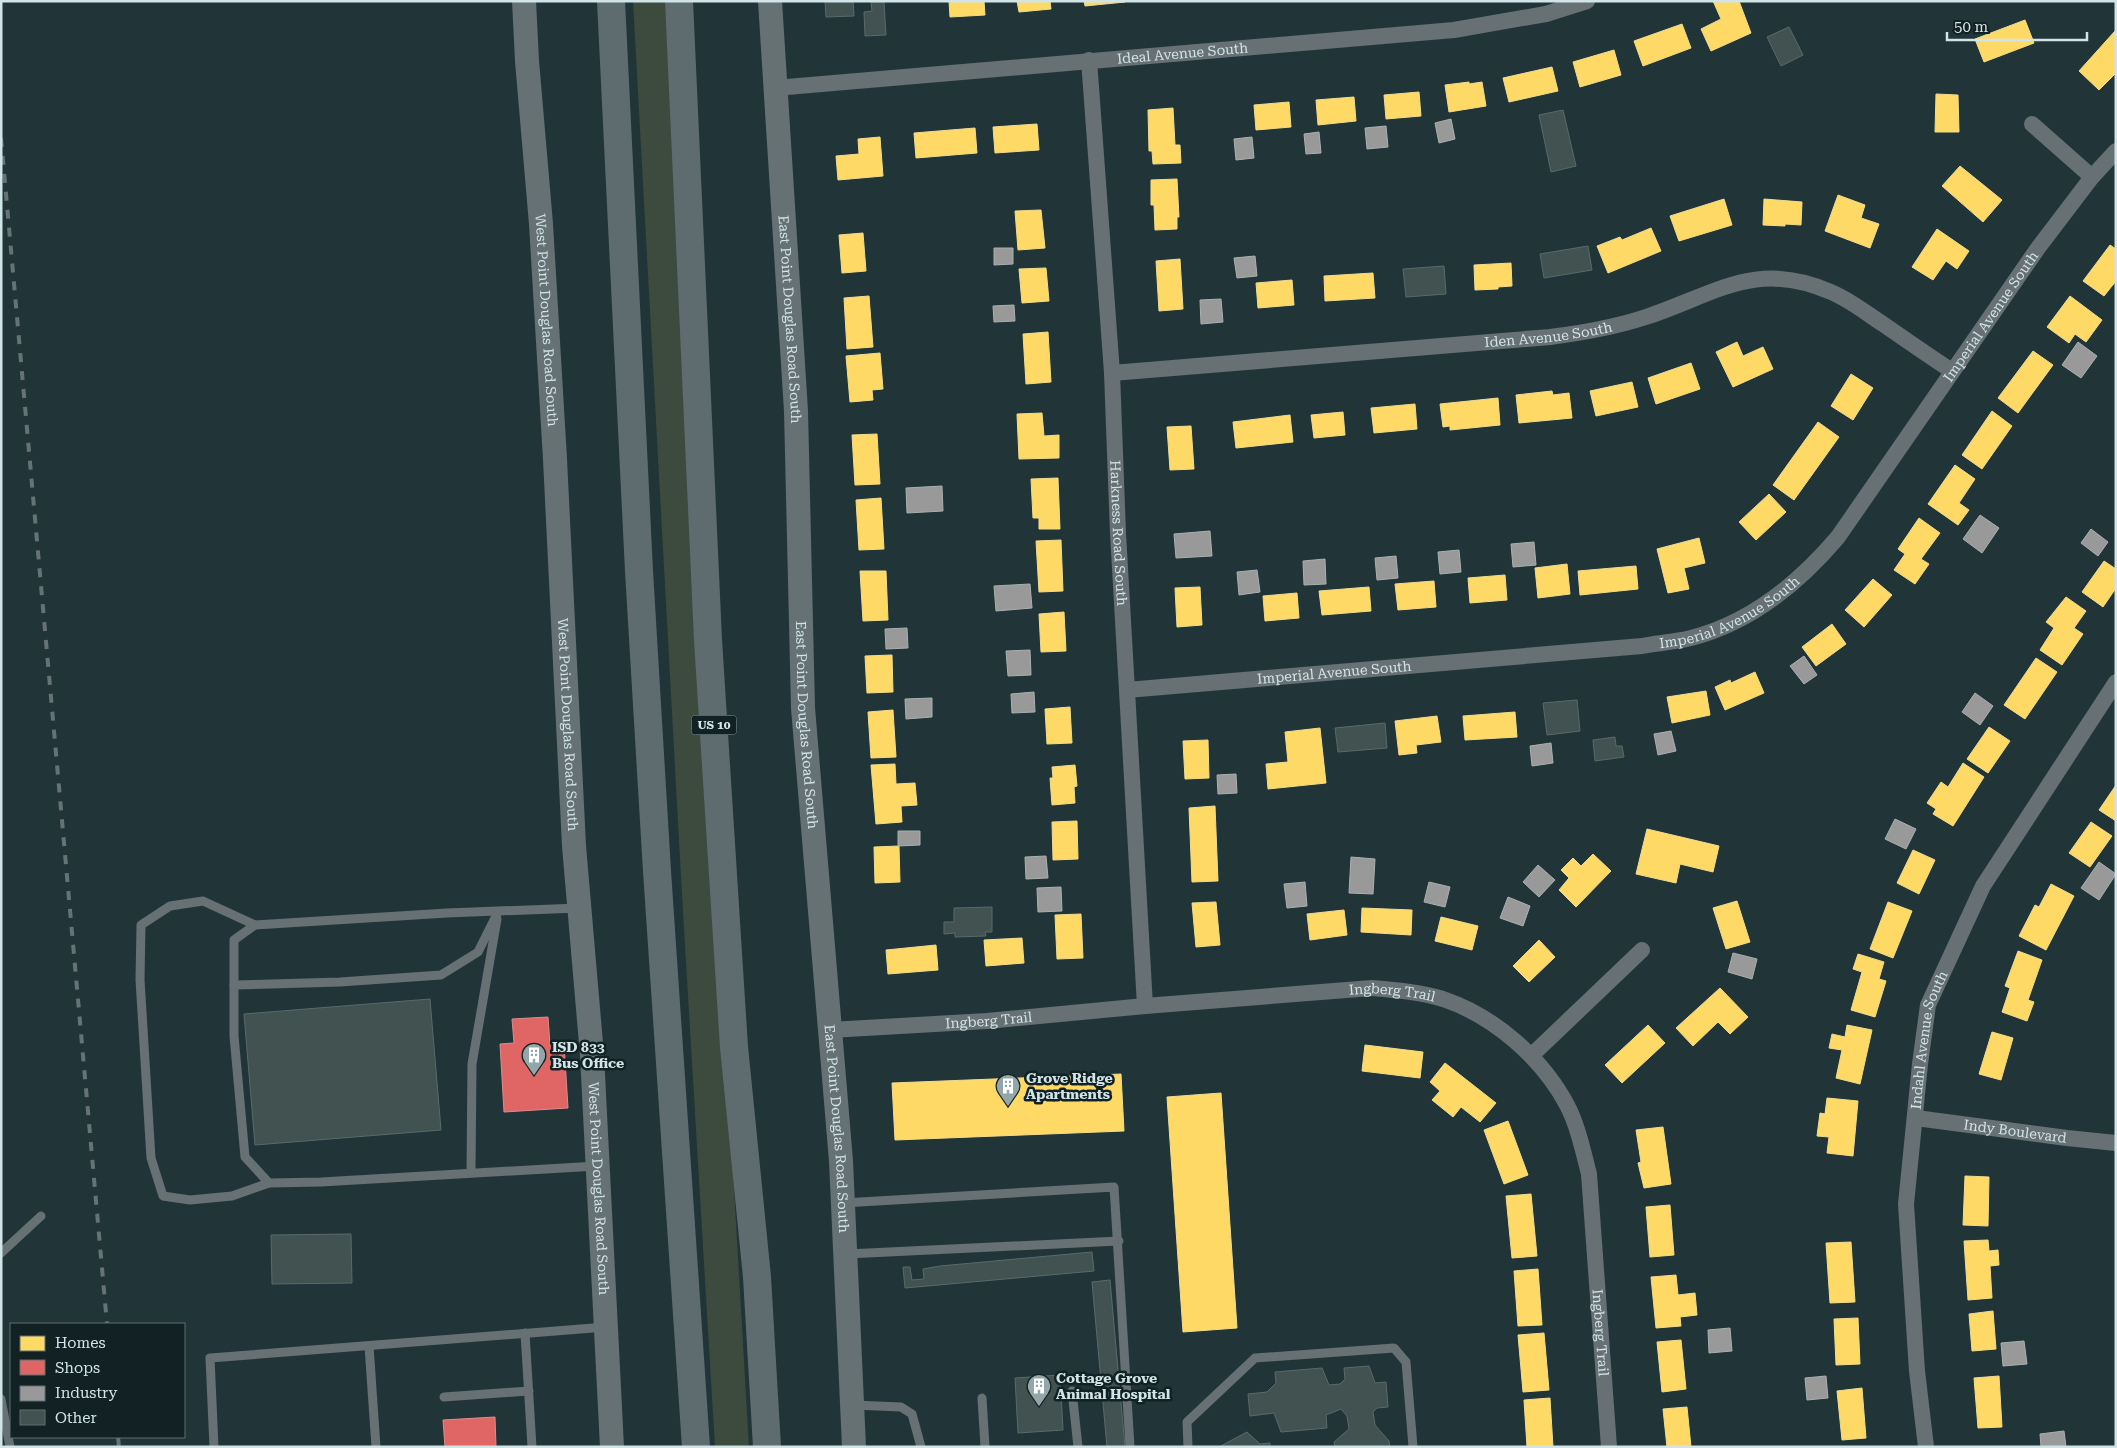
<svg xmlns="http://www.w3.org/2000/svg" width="2117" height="1448" font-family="'Roboto Serif',serif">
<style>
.green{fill:#3c4b3e}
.homes{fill:#ffd966;stroke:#f1dc8d}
.shops{fill:#e06666;stroke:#dc8c8d}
.industry{fill:#999;stroke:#aab0b0}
.building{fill:#415251;stroke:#5a6a6a}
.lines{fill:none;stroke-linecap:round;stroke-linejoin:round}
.lane{stroke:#677073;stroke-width:9}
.street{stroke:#677073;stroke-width:16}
.secondary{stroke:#667174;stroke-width:24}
.highway{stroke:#5f6c6f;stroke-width:28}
.rail{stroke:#677275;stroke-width:4;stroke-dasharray:9 9;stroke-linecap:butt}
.labels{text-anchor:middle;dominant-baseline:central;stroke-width:5;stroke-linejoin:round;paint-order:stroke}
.shield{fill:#122123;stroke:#98aaac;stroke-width:1}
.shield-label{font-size:12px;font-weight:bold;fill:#d1e4e7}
.street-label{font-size:14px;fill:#d1e4e7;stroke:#122123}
.poi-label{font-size:14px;font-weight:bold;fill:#d1e4e7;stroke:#122123;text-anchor:start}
</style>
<rect width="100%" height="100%" fill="#213538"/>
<polygon class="green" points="633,1 665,1 749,1447 715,1447 682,895"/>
<g class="homes">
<polygon points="949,1 984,1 985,15 950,17"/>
<polygon points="1017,1 1050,1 1051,9 1019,12"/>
<polygon points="1084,1 1124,1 1125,2 1085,6"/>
<polygon points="1713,1 1739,1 1751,33 1711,51 1701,29 1721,19"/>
<polygon points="2025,20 2034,43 1984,62 1975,39"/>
<polygon points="1682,24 1691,48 1643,66 1634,41"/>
<polygon points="2115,31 2116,73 2099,90 2079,71"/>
<polygon points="1614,50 1621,75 1580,87 1573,62"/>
<polygon points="1552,67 1558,91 1509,102 1503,78"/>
<polygon points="1469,82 1469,84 1482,82 1486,106 1449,112 1445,85"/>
<polygon points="1419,92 1421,116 1386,119 1384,95"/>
<polygon points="1936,94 1958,95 1959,132 1935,132"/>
<polygon points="1354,97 1356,121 1318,125 1316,100"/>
<polygon points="1289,102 1291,127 1256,130 1254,105"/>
<polygon points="1173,108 1175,145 1180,145 1181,163 1153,164 1152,151 1149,151 1148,110"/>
<polygon points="1037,124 1039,150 995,153 993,127"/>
<polygon points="975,128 977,153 916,158 914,133"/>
<polygon points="880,137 883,176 838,180 836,156 859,154 858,139"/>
<polygon points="1960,166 2002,200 1983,222 1942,186"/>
<polygon points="1177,179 1179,217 1177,217 1177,229 1155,230 1154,205 1151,205 1151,180"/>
<polygon points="1838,195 1865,205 1861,218 1879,224 1870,248 1825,231"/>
<polygon points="1724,199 1732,225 1679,241 1670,216"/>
<polygon points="1764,199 1802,202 1801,225 1785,224 1785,226 1763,225"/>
<polygon points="1041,210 1045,248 1018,250 1015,211"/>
<polygon points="1651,228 1661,251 1608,273 1597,246 1620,237 1622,240"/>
<polygon points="1937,229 1969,251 1957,269 1946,261 1933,280 1912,267"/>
<polygon points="863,233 866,271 842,273 839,235"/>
<polygon points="2110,245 2116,249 2116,281 2104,296 2083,281"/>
<polygon points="1180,259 1183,309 1159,311 1156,261"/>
<polygon points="1511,263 1512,286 1498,287 1498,289 1475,290 1474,265"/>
<polygon points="1046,268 1049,301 1022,303 1019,269"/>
<polygon points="1373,273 1375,298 1325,301 1324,276"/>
<polygon points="1292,280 1294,305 1258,308 1256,283"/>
<polygon points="869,296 873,347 847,349 844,298"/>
<polygon points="2070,296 2102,320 2086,342 2075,334 2069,343 2047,327"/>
<polygon points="1048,332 1051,382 1026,384 1023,334"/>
<polygon points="1737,342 1743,356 1763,347 1773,369 1733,387 1716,352"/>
<polygon points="2033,351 2053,365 2018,413 1998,398"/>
<polygon points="880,353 883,389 872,390 873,400 850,402 846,356"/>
<polygon points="1691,363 1700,389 1656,404 1648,378"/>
<polygon points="1851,374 1873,388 1853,420 1831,406"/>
<polygon points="1632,382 1638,407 1596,416 1590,391"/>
<polygon points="1552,391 1553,395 1569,393 1572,418 1519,423 1516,395"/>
<polygon points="1498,398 1500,425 1450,430 1450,426 1443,427 1440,404"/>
<polygon points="1415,404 1417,429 1374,433 1371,408"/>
<polygon points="1992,411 2012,426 1982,469 1962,455"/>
<polygon points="1343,412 1345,435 1314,438 1311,415"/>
<polygon points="1042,413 1044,436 1059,435 1059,458 1019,459 1017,414"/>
<polygon points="1290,415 1293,442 1236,448 1233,422"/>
<polygon points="1818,422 1839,437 1794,500 1773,485"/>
<polygon points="1191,426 1194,469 1170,470 1167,427"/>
<polygon points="877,434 880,484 855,485 852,435"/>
<polygon points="1955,465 1975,479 1959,503 1969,510 1958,525 1928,504"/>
<polygon points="1058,478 1060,529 1039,529 1039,518 1033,518 1031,479"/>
<polygon points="1769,494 1786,512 1756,540 1739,522"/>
<polygon points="881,498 884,549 859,550 856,500"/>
<polygon points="1919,518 1940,533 1921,559 1929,564 1915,584 1894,570 1905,554 1898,549"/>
<polygon points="1699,538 1705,563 1684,568 1689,589 1668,593 1657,549"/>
<polygon points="1061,540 1063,591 1039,592 1036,541"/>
<polygon points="2104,561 2116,569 2116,588 2103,607 2082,592"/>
<polygon points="1567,564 1570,594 1538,598 1535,568"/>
<polygon points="1636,566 1638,589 1580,595 1578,571"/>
<polygon points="860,571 886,571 888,620 863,621"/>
<polygon points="1505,575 1507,600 1470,603 1468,578"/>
<polygon points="1873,579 1892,595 1864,627 1845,610"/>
<polygon points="1434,581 1436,607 1398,610 1395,584"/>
<polygon points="1200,587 1202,625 1177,627 1175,588"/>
<polygon points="1369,587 1371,611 1322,615 1319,591"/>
<polygon points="1297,593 1299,618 1265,621 1263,596"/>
<polygon points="2066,597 2086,611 2074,628 2083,634 2062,665 2040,650 2054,628 2046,622"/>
<polygon points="1064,612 1066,651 1041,652 1039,614"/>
<polygon points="1832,624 1846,644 1816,666 1802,647"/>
<polygon points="892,655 893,692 867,693 865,656"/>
<polygon points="2036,658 2057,672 2025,719 2004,705"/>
<polygon points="1755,672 1764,693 1725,710 1715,687 1730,680 1731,683"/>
<polygon points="1706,691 1710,715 1672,723 1667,697"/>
<polygon points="1070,707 1072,743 1047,744 1045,709"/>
<polygon points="893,710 896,757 871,758 868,712"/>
<polygon points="1515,712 1517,737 1465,740 1463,716"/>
<polygon points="1437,716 1441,742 1416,745 1417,753 1399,755 1395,721"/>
<polygon points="1989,727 2010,741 1988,773 1967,759"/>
<polygon points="1320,728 1326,783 1268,789 1266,764 1288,762 1285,732"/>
<polygon points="1208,740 1209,778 1185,779 1183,741"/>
<polygon points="1963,763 1984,777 1953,826 1933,814 1936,809 1927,803 1941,782 1948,787"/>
<polygon points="895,764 896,784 915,783 917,805 901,806 902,822 876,824 871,765"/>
<polygon points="1075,765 1077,786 1074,787 1075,803 1052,805 1050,778 1053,778 1052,767"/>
<polygon points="2116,785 2116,821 2099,810"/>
<polygon points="1215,806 1218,881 1192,882 1189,808"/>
<polygon points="1077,821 1078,859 1053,860 1052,822"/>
<polygon points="2091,822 2112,836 2090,867 2069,853"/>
<polygon points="1647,829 1719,846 1713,872 1680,864 1676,883 1636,874"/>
<polygon points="899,846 900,882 875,883 874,847"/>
<polygon points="1913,850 1935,860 1919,894 1897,883"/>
<polygon points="1593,854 1611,871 1576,907 1559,890 1569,878 1561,870 1573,858 1581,866"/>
<polygon points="2051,884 2074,896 2046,950 2019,936 2035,905 2039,907"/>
<polygon points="1737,901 1750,942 1726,949 1713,908"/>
<polygon points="1216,902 1220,945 1196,947 1192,903"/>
<polygon points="1888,902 1912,911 1893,958 1870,949"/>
<polygon points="1362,908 1412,910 1411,935 1361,932"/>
<polygon points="1344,910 1347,935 1310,940 1307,914"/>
<polygon points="1081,914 1083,958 1057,959 1055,915"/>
<polygon points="1441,917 1478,926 1472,950 1435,941"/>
<polygon points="1022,938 1024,963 986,966 984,940"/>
<polygon points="1539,940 1555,957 1529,982 1513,966"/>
<polygon points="936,945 938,970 888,974 886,950"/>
<polygon points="2018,951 2042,960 2028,1000 2034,1002 2027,1021 2002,1012 2010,988 2005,986"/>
<polygon points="1858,954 1884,962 1879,979 1886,981 1875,1017 1851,1010 1862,972 1853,969"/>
<polygon points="1720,988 1748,1017 1730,1034 1718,1022 1693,1046 1676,1028"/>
<polygon points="1648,1025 1665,1043 1622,1083 1605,1065"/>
<polygon points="1847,1025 1872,1030 1860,1084 1836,1078 1842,1050 1829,1048 1832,1034 1845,1037"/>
<polygon points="1992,1032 2013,1038 2001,1080 1979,1074"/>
<polygon points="1365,1045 1423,1052 1420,1078 1362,1071"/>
<polygon points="1445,1063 1496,1103 1480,1122 1461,1107 1453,1117 1432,1100 1440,1091 1430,1082"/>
<polygon points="1121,1074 1124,1131 895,1140 892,1083"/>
<polygon points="1221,1093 1237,1328 1183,1332 1167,1097"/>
<polygon points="1827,1098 1858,1101 1853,1156 1827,1153 1829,1137 1817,1136 1820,1113 1825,1114"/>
<polygon points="1508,1121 1528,1175 1504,1184 1484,1130"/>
<polygon points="1663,1127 1671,1184 1644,1188 1638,1163 1641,1162 1636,1130"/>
<polygon points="1965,1176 1989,1177 1988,1226 1963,1225"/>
<polygon points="1531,1194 1537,1256 1512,1258 1506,1196"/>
<polygon points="1670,1205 1674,1255 1650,1257 1646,1207"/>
<polygon points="1988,1240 1989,1251 1998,1250 1999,1265 1990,1266 1992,1298 1968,1300 1964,1241"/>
<polygon points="1851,1242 1855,1302 1830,1303 1826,1243"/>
<polygon points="1538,1269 1542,1325 1518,1326 1514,1271"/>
<polygon points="1676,1275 1678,1295 1695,1293 1697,1315 1680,1317 1681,1326 1656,1328 1651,1277"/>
<polygon points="1993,1311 1996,1349 1972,1351 1969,1314"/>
<polygon points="1858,1318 1860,1364 1836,1365 1834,1319"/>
<polygon points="1544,1333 1549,1390 1523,1392 1518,1335"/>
<polygon points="1681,1340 1686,1389 1662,1392 1657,1342"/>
<polygon points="1999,1376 2002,1427 1978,1428 1974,1378"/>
<polygon points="1862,1388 1866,1438 1842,1440 1837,1391"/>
<polygon points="1550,1398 1553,1447 1527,1447 1524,1400"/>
<polygon points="1687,1407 1691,1447 1667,1447 1663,1409"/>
</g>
<g class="shops">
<polygon points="548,1017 550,1045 564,1044 568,1108 504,1112 500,1044 514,1043 512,1019"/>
<polygon points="495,1417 496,1447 445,1447 443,1420"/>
</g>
<g class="industry">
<polygon points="1451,119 1455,139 1439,143 1435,123"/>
<polygon points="1386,126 1388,147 1367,149 1365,128"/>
<polygon points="1319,132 1321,153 1306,154 1304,134"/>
<polygon points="1252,137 1254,158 1236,160 1234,139"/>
<polygon points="994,248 1013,248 1013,264 994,265"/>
<polygon points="1255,256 1257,276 1237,278 1234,258"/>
<polygon points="1221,299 1223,322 1201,324 1200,300"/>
<polygon points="1014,305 1015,321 994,322 993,306"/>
<polygon points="2078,342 2097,356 2081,378 2062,365"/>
<polygon points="942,486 943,511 907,513 906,488"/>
<polygon points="1980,515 1999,528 1982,553 1963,539"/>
<polygon points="2091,529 2108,542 2098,556 2081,543"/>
<polygon points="1210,531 1212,556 1176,558 1174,534"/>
<polygon points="1534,542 1536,565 1513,567 1511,544"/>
<polygon points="1459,550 1461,572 1440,574 1438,552"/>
<polygon points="1396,556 1398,578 1377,580 1375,558"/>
<polygon points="1325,559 1326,584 1304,585 1303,561"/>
<polygon points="1257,570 1260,592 1239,595 1237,572"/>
<polygon points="1030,584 1032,608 996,611 994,586"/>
<polygon points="907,628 908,648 886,649 885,629"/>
<polygon points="1030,650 1031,675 1008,676 1006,651"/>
<polygon points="1804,656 1817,675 1804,684 1790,666"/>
<polygon points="1034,692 1035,712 1012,713 1011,694"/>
<polygon points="1975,693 1993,706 1980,725 1962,712"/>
<polygon points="932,698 932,717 906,719 905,699"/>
<polygon points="1671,731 1676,751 1658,755 1654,734"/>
<polygon points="1551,743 1553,763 1532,766 1530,746"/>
<polygon points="1236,774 1237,793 1218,794 1217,775"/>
<polygon points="1895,819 1916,829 1906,849 1885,839"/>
<polygon points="898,831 920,831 920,845 898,846"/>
<polygon points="1046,856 1048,878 1026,879 1025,857"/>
<polygon points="1351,857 1375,859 1373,894 1349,893"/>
<polygon points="2099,862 2116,874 2099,900 2081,888"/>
<polygon points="1538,865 1555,880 1539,897 1523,882"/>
<polygon points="1305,882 1307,906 1287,908 1284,884"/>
<polygon points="1429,882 1450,887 1445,907 1424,902"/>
<polygon points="1061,887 1062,911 1038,912 1037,888"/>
<polygon points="1508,897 1530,906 1523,926 1500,918"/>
<polygon points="1733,953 1757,959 1752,979 1728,972"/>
<polygon points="1730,1328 1732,1351 1709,1353 1708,1330"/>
<polygon points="2024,1341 2027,1364 2003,1366 2001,1343"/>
<polygon points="1826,1376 1828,1398 1807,1400 1805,1378"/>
<polygon points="2064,1431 2066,1447 2041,1447 2040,1434"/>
</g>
<g class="building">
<polygon points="825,1 853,1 854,16 826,17"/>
<polygon points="871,2 884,2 886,35 865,36 864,12 872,11"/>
<polygon points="1789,27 1803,55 1781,66 1767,37"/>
<polygon points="1563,110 1576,166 1551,172 1539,115"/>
<polygon points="1588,246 1592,270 1544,278 1540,254"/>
<polygon points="1444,266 1446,294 1406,297 1403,269"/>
<polygon points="1577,700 1580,731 1547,735 1543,703"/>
<polygon points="1385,723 1387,748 1338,752 1335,728"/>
<polygon points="1615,737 1616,746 1622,746 1624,757 1595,761 1593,740"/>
<polygon points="992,907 992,932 985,932 986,936 955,937 955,933 944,934 944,922 954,922 954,908"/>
<polygon points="430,999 441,1130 255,1145 244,1014"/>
<polygon points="351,1234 352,1283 272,1284 271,1235"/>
<polygon points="1092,1252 1094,1271 905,1288 903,1267 910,1267 912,1280 924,1279 923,1269 940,1266"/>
<polygon points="1110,1280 1125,1447 1107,1447 1092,1282"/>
<polygon points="1369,1366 1375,1383 1386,1382 1388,1407 1377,1408 1373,1412 1375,1425 1389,1441 1390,1447 1335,1447 1334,1442 1349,1429 1347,1416 1341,1409 1326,1415 1327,1428 1281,1432 1274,1413 1250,1416 1248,1394 1267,1392 1276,1383 1275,1372 1322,1368 1329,1385 1340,1384 1345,1379 1344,1368"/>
<polygon points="1060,1375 1063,1430 1018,1433 1015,1378"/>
<polygon points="1247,1432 1260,1444 1270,1443 1270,1447 1219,1447"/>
</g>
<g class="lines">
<g class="lane">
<polyline points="579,908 447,913 255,925 234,940 234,1036 245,1157 269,1183 321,1182 597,1166"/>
<polyline points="255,925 203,901 170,906 141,925 140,980 151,1158 163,1196 190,1200 232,1196 269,1183"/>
<polyline points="234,985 340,982 441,975 478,952 498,912"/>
<polyline points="471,1172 472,1064 497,919"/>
<polyline points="843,1203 1114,1187 1130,1447"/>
<polyline points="1,1253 41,1216"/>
<polyline points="847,1254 1119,1241"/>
<polyline points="525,1333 532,1447"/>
<polyline points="369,1346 376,1447"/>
<polyline points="1072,1391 1078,1447"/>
<polyline points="444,1397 529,1391"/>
<polyline points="982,1398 985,1447"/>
<polyline points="1,1399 10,1447"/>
<polyline points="854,1405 901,1407 912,1414 921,1447"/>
<polyline points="214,1447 210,1358 606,1327"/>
<polyline points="1188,1447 1187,1422 1255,1358 1394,1348 1406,1362 1413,1447"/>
</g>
<g class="street">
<path id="s1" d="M 1089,60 L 1112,373 L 1118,533 L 1145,1006"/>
<path id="s2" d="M 775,88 L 1454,30 L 1546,14 L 1587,1"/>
<polyline points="2032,124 2092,177"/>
<path id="s3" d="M 1112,373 L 1550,337 C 1582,333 1615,327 1646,317 C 1716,294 1755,259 1831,292 C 1850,300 1866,313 1883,324 C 1906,340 1929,356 1952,371"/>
<path id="s4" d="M 1127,690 L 1642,646 C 1658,643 1675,642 1691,638 C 1750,623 1799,583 1838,537 L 2038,248 L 2092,177 L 2116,151"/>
<path id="s5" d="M 830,1030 L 987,1021 L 1145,1006 L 1372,988 C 1396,990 1420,992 1443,999 C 1494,1016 1542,1058 1567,1105 C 1578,1126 1583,1151 1589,1174 L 1609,1447"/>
<polyline points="1532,1055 1642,950"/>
<path id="s6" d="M 1916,1118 L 2067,1138 L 2116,1143"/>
<path id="s7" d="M 1926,1447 L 1917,1371 L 1906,1204 L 1920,1064 L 1928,1005 L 1983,886 L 2116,682"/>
</g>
<g class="secondary">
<path id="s8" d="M 524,1 L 527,61 L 541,224 L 555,459 L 574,846 L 592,1055 L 612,1447"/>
<path id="s9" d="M 770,1 L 796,411 L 803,708 L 841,1161 L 854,1447"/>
</g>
<g class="highway">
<polyline points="611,1 639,571 657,871 696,1447"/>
<polyline points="679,1 708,640 734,1047 757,1277 767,1447"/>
</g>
<g class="rail">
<polyline points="1,138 107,1324"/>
<polyline points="118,1437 119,1447"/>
</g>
</g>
<defs>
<g id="building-pin" transform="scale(1.25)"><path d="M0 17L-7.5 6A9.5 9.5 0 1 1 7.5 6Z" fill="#93a7aa" stroke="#122123"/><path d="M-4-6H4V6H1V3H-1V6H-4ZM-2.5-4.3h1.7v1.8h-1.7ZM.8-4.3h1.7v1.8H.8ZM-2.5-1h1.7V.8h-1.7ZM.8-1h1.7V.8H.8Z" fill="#fff"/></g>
</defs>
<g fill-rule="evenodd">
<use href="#building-pin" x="534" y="1055"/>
<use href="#building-pin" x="1008" y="1086"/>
<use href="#building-pin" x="1039" y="1386"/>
</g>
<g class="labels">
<rect class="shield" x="691.5" y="715.5" width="45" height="19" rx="4"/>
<g class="shield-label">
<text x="714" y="725">US 10</text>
</g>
<g class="street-label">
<text stroke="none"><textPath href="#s2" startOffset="409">Ideal Avenue South</textPath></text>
<text stroke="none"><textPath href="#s4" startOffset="1016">Imperial Avenue South</textPath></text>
<text stroke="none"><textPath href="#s8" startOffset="320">West Point Douglas Road South</textPath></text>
<text stroke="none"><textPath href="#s9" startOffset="319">East Point Douglas Road South</textPath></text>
<text stroke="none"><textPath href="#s3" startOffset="438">Iden Avenue South</textPath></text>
<text stroke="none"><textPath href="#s1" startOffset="474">Harkness Road South</textPath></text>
<text stroke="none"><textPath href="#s4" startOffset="612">Imperial Avenue South</textPath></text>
<text stroke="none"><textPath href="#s4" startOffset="208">Imperial Avenue South</textPath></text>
<text stroke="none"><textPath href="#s8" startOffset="725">West Point Douglas Road South</textPath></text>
<text stroke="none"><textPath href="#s9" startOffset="725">East Point Douglas Road South</textPath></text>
<text stroke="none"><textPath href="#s5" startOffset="564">Ingberg Trail</textPath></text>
<text stroke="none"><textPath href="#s5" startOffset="159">Ingberg Trail</textPath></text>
<text stroke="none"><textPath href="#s7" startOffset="410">Indahl Avenue South</textPath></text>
<text stroke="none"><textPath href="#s9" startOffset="1130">East Point Douglas Road South</textPath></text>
<text stroke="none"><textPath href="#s6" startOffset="100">Indy Boulevard</textPath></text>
<text stroke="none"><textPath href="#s8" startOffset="1190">West Point Douglas Road South</textPath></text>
<text stroke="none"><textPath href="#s5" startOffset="1014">Ingberg Trail</textPath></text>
</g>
<g class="poi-label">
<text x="552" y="1047">ISD 833<tspan x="552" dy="16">Bus Office</tspan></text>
<text x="1026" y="1078">Grove Ridge<tspan x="1026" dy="16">Apartments</tspan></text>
<text x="1056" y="1378">Cottage Grove<tspan x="1056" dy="16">Animal Hospital</tspan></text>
</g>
</g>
<rect width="2117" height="1448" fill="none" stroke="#d1e4e7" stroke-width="5"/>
<rect x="10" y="1323" width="175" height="115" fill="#122123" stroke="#5e6f71"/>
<rect x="20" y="1336" width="25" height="15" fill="#ffd966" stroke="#5e6f71"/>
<text x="55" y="1348" font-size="15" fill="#d1e4e7">Homes</text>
<rect x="20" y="1360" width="25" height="15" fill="#e06666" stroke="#5e6f71"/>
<text x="55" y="1373" font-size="15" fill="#d1e4e7">Shops</text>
<rect x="20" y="1386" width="25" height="15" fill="#999999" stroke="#5e6f71"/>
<text x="55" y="1398" font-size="15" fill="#d1e4e7">Industry</text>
<rect x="20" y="1410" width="25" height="15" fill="#415251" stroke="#5e6f71"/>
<text x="55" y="1423" font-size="15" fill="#d1e4e7">Other</text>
<path d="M1947 32v8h140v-8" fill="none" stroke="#d1e4e7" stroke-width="2.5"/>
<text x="1954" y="32" font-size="15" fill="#d1e4e7" stroke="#122123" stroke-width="4" paint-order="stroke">50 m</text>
</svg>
